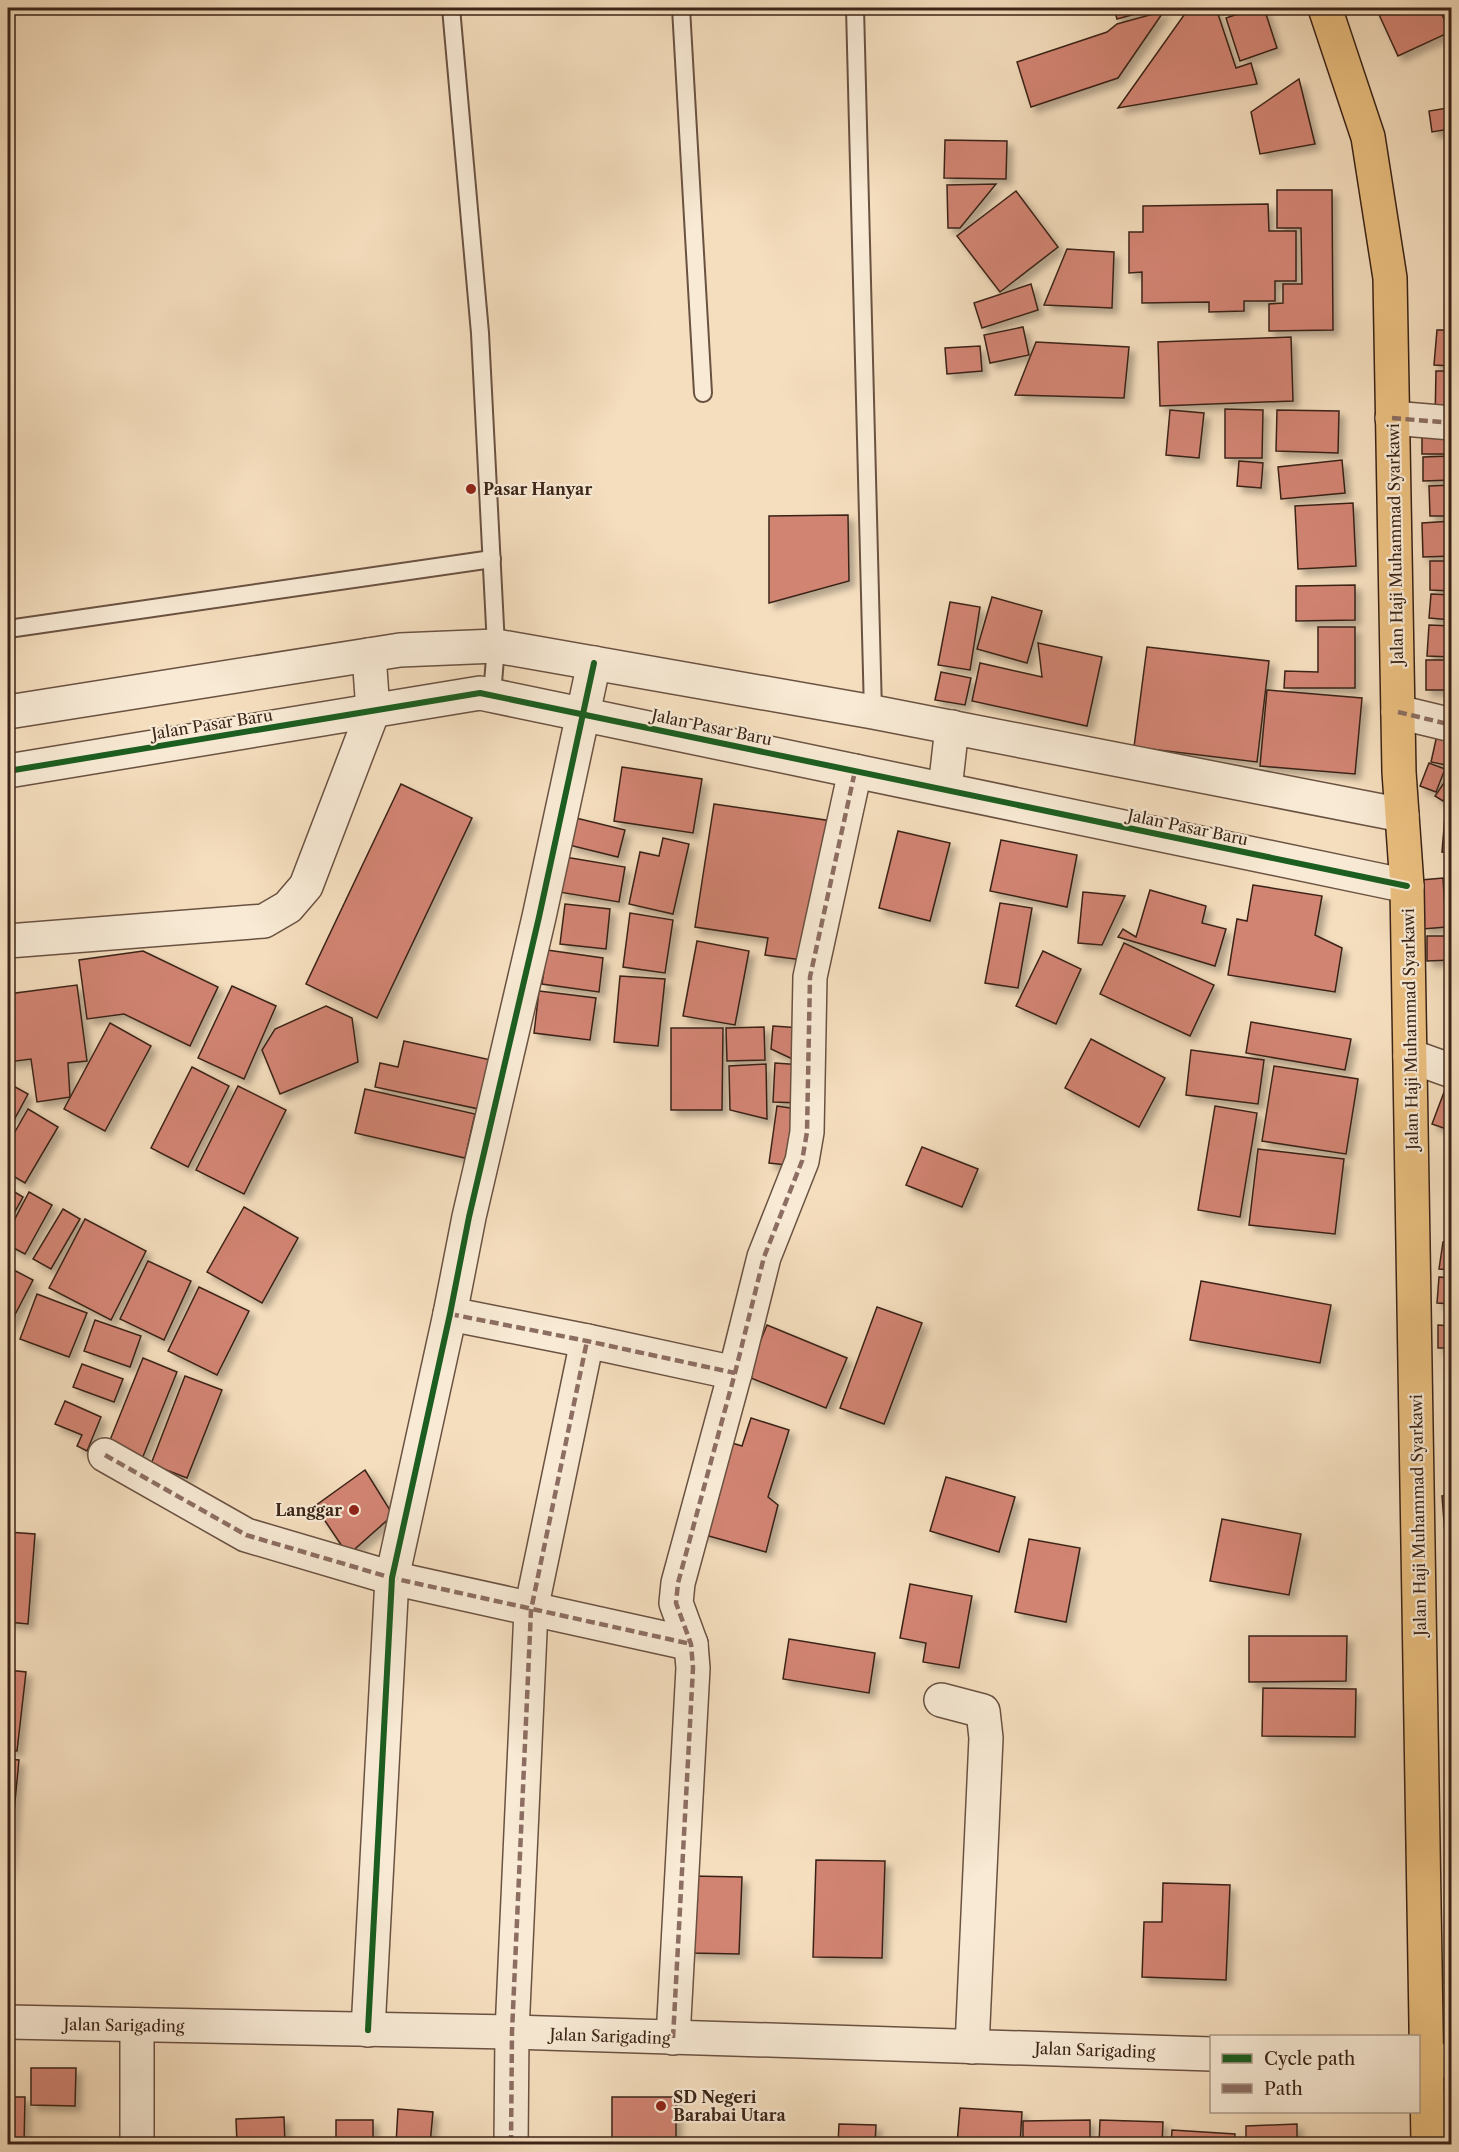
<svg xmlns="http://www.w3.org/2000/svg" width="1459" height="2152" font-family="'Libre Caslon Text',serif">
<style>
.building{fill:#d28473;stroke:#3b2418;stroke-width:1.5;filter:url(#shadow)}
.lines{fill:none;stroke-linecap:round;stroke-linejoin:round}
.service-casing{stroke:#6a5242;stroke-width:20}
.minor-casing{stroke:#6a5242;stroke-width:36}
.tertiary-casing{stroke:#6a5242;stroke-width:36}
.primary-casing{stroke:#3b2418;stroke-width:36}
.service{stroke:#f8ead5;stroke-width:16}
.minor{stroke:#f8ead5;stroke-width:33}
.tertiary{stroke:#f8ead5;stroke-width:33}
.primary{stroke:#eabf7f;stroke-width:33}
.quiet{stroke:#8d6e63;stroke-width:4.5;stroke-dasharray:9 4.5;stroke-linecap:butt}
.cycleway-casing{stroke:#f8ead5;stroke-width:10}
.cycleway{stroke:#1b5e20;stroke-width:6}
.poi-dot{fill:#8f2418;stroke:#f8ead5;stroke-width:2}
.labels{text-anchor:middle;dominant-baseline:central;stroke-width:4.5;stroke-linejoin:round;paint-order:stroke}
.poi-label{font-size:16px;font-weight:bold;fill:#3b2418;stroke:#f8ead5;text-anchor:start}
.street-label{font-size:16px;fill:#3b2418;stroke:#f8ead5}
</style>
<defs>
<filter id="shadow"><feDropShadow dx="5.5" dy="5.5" stdDeviation="3" flood-color="#0004"/></filter>
</defs>
<rect width="100%" height="100%" fill="#f5debe"/>
<filter id="stains"><feTurbulence type="fractalNoise" baseFrequency=".00333" numOctaves="4"/><feColorMatrix values="0 0 0 0 .2 0 0 0 0 .09 0 0 0 0 .02 0 0 0 .5 -.17"/></filter>
<radialGradient id="worn" r=".72"><stop offset=".6" stop-color="#630" stop-opacity="0"/><stop offset="1" stop-color="#630" stop-opacity=".3"/></radialGradient>
<g class="building">
<polygon points="1114,8 1157,8 1117,19"/>
<polygon points="1189,8 1216,8 1236,68 1251,63 1257,84 1118,108"/>
<polygon points="1256,8 1264,8 1277,48 1240,61 1226,18"/>
<polygon points="1376,8 1439,8 1450,32 1398,56"/>
<polygon points="1164,11 1118,78 1031,107 1017,62 1107,32 1117,24"/>
<polygon points="1299,79 1315,144 1260,154 1251,112"/>
<polygon points="1447,108 1450,129 1432,132 1429,111"/>
<polygon points="945,140 1007,141 1006,179 944,178"/>
<polygon points="996,184 960,228 948,228 947,185"/>
<polygon points="1277,190 1332,190 1333,330 1269,331 1269,304 1283,303 1283,284 1302,284 1301,228 1277,228"/>
<polygon points="1016,191 1058,247 1000,292 957,236"/>
<polygon points="1268,204 1269,231 1296,231 1296,281 1275,281 1275,301 1244,301 1244,311 1209,312 1209,302 1142,303 1142,272 1129,273 1129,232 1143,232 1143,206"/>
<polygon points="1067,249 1114,252 1112,308 1044,305"/>
<polygon points="1031,284 1038,310 982,328 974,303"/>
<polygon points="1023,327 1029,355 990,363 984,335"/>
<polygon points="1437,330 1452,330 1452,366 1434,365"/>
<polygon points="1291,337 1293,401 1160,406 1158,342"/>
<polygon points="1036,342 1129,347 1124,398 1015,395"/>
<polygon points="980,346 982,371 947,374 945,348"/>
<polygon points="1436,371 1452,371 1452,421 1435,421"/>
<polygon points="1225,409 1263,410 1262,458 1225,458"/>
<polygon points="1170,410 1204,413 1199,458 1166,455"/>
<polygon points="1277,410 1339,411 1338,453 1276,451"/>
<rect x="1422" y="430" width="30" height="24"/>
<polygon points="1452,456 1452,480 1423,481 1423,457"/>
<polygon points="1342,460 1345,493 1281,499 1278,467"/>
<polygon points="1239,461 1263,463 1261,488 1237,486"/>
<polygon points="1452,485 1452,516 1430,516 1429,486"/>
<polygon points="1353,503 1356,566 1298,569 1295,506"/>
<polygon points="848,515 849,581 769,603 769,516"/>
<polygon points="1452,521 1452,556 1423,557 1422,523"/>
<polygon points="1430,561 1452,561 1452,591 1430,590"/>
<polygon points="1355,585 1355,620 1296,621 1296,586"/>
<polygon points="1431,594 1452,595 1452,620 1429,618"/>
<polygon points="992,597 1042,611 1027,663 977,649"/>
<polygon points="950,602 980,607 970,670 938,665"/>
<polygon points="1429,625 1452,626 1452,657 1427,656"/>
<polygon points="1318,627 1355,627 1355,688 1284,688 1285,671 1318,672"/>
<polygon points="1038,643 1102,657 1087,726 972,701 980,663 1042,677"/>
<polygon points="1147,647 1269,661 1257,762 1134,747"/>
<rect x="1426" y="660" width="26" height="30"/>
<polygon points="941,672 971,678 965,705 935,700"/>
<polygon points="1267,690 1362,698 1355,774 1260,766"/>
<polygon points="1437,735 1452,738 1451,766 1431,762"/>
<polygon points="1429,763 1445,769 1436,792 1420,786"/>
<polygon points="622,767 702,779 693,833 614,821"/>
<polygon points="1446,780 1452,783 1452,789 1443,801 1435,796"/>
<polygon points="401,784 472,818 377,1018 306,984"/>
<polygon points="714,804 832,821 810,961 765,955 768,938 695,927"/>
<polygon points="1445,816 1452,817 1452,853 1442,852"/>
<polygon points="576,818 625,830 618,857 569,845"/>
<polygon points="898,831 950,843 930,921 879,908"/>
<polygon points="663,838 689,844 673,914 629,904 640,852 659,856"/>
<polygon points="1001,840 1077,855 1067,907 990,891"/>
<polygon points="565,857 625,867 619,902 559,892"/>
<polygon points="1448,857 1452,857 1452,884 1447,884"/>
<polygon points="1443,878 1446,927 1423,929 1421,880"/>
<polygon points="1253,885 1322,896 1315,935 1342,948 1335,992 1228,975 1237,919 1247,921"/>
<polygon points="1150,890 1206,906 1202,923 1226,929 1215,966 1118,937 1123,929 1136,937"/>
<polygon points="1083,892 1125,896 1102,945 1078,943"/>
<polygon points="1000,903 1032,908 1018,988 985,983"/>
<polygon points="565,904 610,909 606,949 560,944"/>
<polygon points="630,913 673,920 665,973 623,967"/>
<polygon points="1427,936 1452,936 1452,960 1427,961"/>
<polygon points="697,941 749,951 735,1025 683,1016"/>
<polygon points="1124,943 1214,985 1190,1036 1100,994"/>
<polygon points="547,950 603,958 599,992 542,984"/>
<polygon points="143,951 218,987 190,1046 124,1014 87,1019 79,960"/>
<polygon points="1043,951 1081,969 1056,1024 1016,1006"/>
<polygon points="620,976 665,979 658,1046 614,1042"/>
<polygon points="77,985 87,1061 68,1063 70,1097 37,1102 31,1059 8,1062 8,994"/>
<polygon points="232,986 276,1006 244,1079 198,1058"/>
<polygon points="539,991 596,998 590,1040 534,1033"/>
<polygon points="326,1006 352,1018 358,1062 280,1094 262,1050 275,1029"/>
<polygon points="1251,1022 1351,1039 1345,1070 1246,1053"/>
<polygon points="110,1023 151,1046 105,1131 64,1109"/>
<polygon points="773,1026 801,1028 799,1062 771,1049"/>
<polygon points="764,1027 765,1060 727,1061 726,1028"/>
<polygon points="671,1028 723,1028 722,1110 671,1110"/>
<polygon points="1091,1039 1165,1078 1139,1127 1065,1088"/>
<polygon points="404,1041 491,1060 479,1109 375,1087 380,1063 398,1067"/>
<polygon points="1191,1050 1264,1060 1258,1104 1186,1095"/>
<polygon points="775,1063 803,1065 801,1103 773,1102"/>
<polygon points="766,1064 767,1119 730,1110 729,1066"/>
<polygon points="1274,1066 1358,1079 1346,1154 1262,1141"/>
<polygon points="192,1067 229,1086 188,1167 151,1148"/>
<polygon points="8,1083 28,1094 14,1120 8,1117"/>
<polygon points="238,1086 286,1110 244,1194 196,1170"/>
<polygon points="1446,1087 1452,1089 1452,1131 1432,1124"/>
<polygon points="365,1089 475,1114 465,1158 355,1133"/>
<polygon points="777,1106 803,1110 796,1166 769,1163"/>
<polygon points="1215,1106 1257,1113 1240,1217 1198,1210"/>
<polygon points="28,1109 58,1127 25,1183 8,1173 8,1144"/>
<polygon points="922,1147 978,1169 962,1207 906,1185"/>
<polygon points="1258,1149 1344,1159 1335,1234 1249,1225"/>
<polygon points="1447,1186 1452,1186 1452,1220 1445,1220"/>
<polygon points="8,1188 23,1197 8,1224"/>
<polygon points="29,1192 52,1205 25,1254 8,1245 8,1232"/>
<polygon points="244,1207 298,1238 262,1303 207,1272"/>
<polygon points="63,1209 80,1219 51,1269 33,1259"/>
<polygon points="85,1219 146,1251 111,1320 49,1288"/>
<polygon points="1443,1242 1452,1243 1452,1270 1439,1269"/>
<polygon points="148,1261 191,1281 164,1340 120,1319"/>
<polygon points="8,1267 33,1280 8,1328"/>
<polygon points="1439,1277 1452,1278 1452,1304 1437,1303"/>
<polygon points="1201,1281 1331,1305 1320,1363 1190,1340"/>
<polygon points="199,1287 249,1311 217,1375 168,1351"/>
<polygon points="37,1294 87,1313 69,1357 20,1339"/>
<polygon points="877,1307 922,1323 884,1424 840,1408"/>
<polygon points="95,1320 141,1336 130,1367 84,1351"/>
<polygon points="767,1325 847,1358 826,1408 746,1376"/>
<polygon points="1438,1325 1452,1326 1452,1348 1438,1348"/>
<polygon points="1448,1355 1452,1355 1452,1388 1449,1388"/>
<polygon points="143,1358 177,1372 142,1459 108,1445"/>
<polygon points="82,1364 123,1379 114,1402 73,1387"/>
<polygon points="185,1376 222,1390 187,1478 151,1464"/>
<polygon points="65,1401 101,1417 87,1451 77,1446 82,1435 55,1424"/>
<rect x="1447" y="1410" width="5" height="80"/>
<polygon points="751,1418 789,1430 768,1497 778,1505 766,1552 698,1533 732,1443 742,1446"/>
<polygon points="365,1470 393,1515 348,1555 315,1506"/>
<polygon points="946,1477 1015,1497 999,1552 930,1531"/>
<polygon points="1452,1495 1452,1546 1446,1547 1442,1496"/>
<polygon points="1222,1519 1301,1534 1289,1595 1210,1581"/>
<polygon points="8,1532 35,1534 28,1624 8,1622"/>
<polygon points="1029,1539 1080,1548 1066,1622 1015,1612"/>
<polygon points="910,1584 972,1596 959,1668 923,1662 926,1643 900,1638"/>
<polygon points="1249,1636 1347,1636 1346,1681 1249,1682"/>
<polygon points="789,1639 875,1653 869,1693 783,1679"/>
<polygon points="8,1670 26,1672 17,1751 8,1750"/>
<polygon points="1263,1688 1356,1689 1355,1737 1262,1736"/>
<polygon points="8,1759 19,1760 8,1874"/>
<polygon points="816,1860 885,1861 882,1958 813,1957"/>
<polygon points="692,1876 742,1877 739,1954 690,1953"/>
<polygon points="1163,1883 1230,1885 1226,1980 1142,1977 1144,1922 1162,1922"/>
<polygon points="31,2068 76,2068 75,2106 31,2105"/>
<polygon points="8,2097 25,2097 24,2144 8,2144"/>
<rect x="612" y="2097" width="64" height="47"/>
<polygon points="960,2108 1022,2112 1020,2144 957,2144"/>
<polygon points="398,2109 433,2112 430,2144 396,2144"/>
<polygon points="284,2117 285,2144 237,2144 236,2119"/>
<rect x="336" y="2120" width="37" height="24"/>
<polygon points="1090,2120 1090,2144 1023,2144 1023,2121"/>
<polygon points="1100,2120 1163,2122 1162,2144 1099,2144"/>
<polygon points="839,2124 876,2125 875,2144 838,2144"/>
<polygon points="1297,2124 1297,2144 1246,2144 1246,2126"/>
<polygon points="1172,2130 1235,2134 1234,2144 1171,2144"/>
<polygon points="883,2140 948,2144 883,2144"/>
</g>
<g class="lines">
<g class="service-casing">
<g id="service">
<polyline points="451,8 480,333 496,646 492,695"/>
<polyline points="681,8 703,393"/>
<polyline points="855,8 873,712"/>
<polyline points="8,629 492,559"/>
</g>
</g>
<g class="minor-casing">
<g id="minor">
<polyline points="1392,418 1452,423"/>
<polyline points="1398,712 1452,725"/>
<polyline points="8,941 264,921 288,907 306,886 373,711 369,655"/>
<polyline points="1410,1056 1452,1071"/>
<polyline points="450,1314 587,1341 735,1373"/>
<polyline points="105,1455 246,1535 392,1578 691,1644"/>
<polyline points="941,1700 983,1711 986,1738 972,2047"/>
<polyline points="368,2030 392,1578 450,1314 469,1217 539,917 594,663"/>
<polyline points="673,2038 693,1668 691,1644 676,1603 678,1583 735,1373 764,1257 802,1161 807,1132 810,977 855,771"/>
<polyline points="137,2144 137,2025"/>
<polyline points="511,2144 512,2032 531,1610 587,1341"/>
</g>
</g>
<g class="tertiary-casing">
<g id="tertiary">
<polyline points="8,712 400,650 496,646 873,712 1402,815"/>
<polyline points="8,771 480,693 1407,886"/>
<polyline points="945,789 952,727"/>
<polyline points="8,2022 512,2032 1212,2054"/>
<polyline points="1418,2060 1452,2061"/>
</g>
</g>
<g class="primary-casing">
<polyline id="primary" points="1325,8 1368,137 1390,278 1399,772 1407,886 1428,2144"/>
</g>
<use href="#service" class="service"/>
<use href="#minor" class="minor"/>
<use href="#tertiary" class="tertiary"/>
<use href="#primary" class="primary"/>
<g class="quiet">
<polyline points="1392,418 1452,423"/>
<polyline points="1398,712 1452,725"/>
<polyline points="450,1314 587,1341 735,1373"/>
<polyline points="105,1455 246,1535 392,1578 691,1644"/>
<polyline points="673,2038 693,1668 691,1644 676,1603 678,1583 735,1373 764,1257 802,1161 807,1132 810,977 855,771"/>
<polyline points="511,2144 512,2032 531,1610 587,1341"/>
</g>
<g class="cycleway-casing">
<g id="cycleway">
<polyline points="8,771 480,693 1407,886"/>
<polyline points="368,2030 392,1578 450,1314 469,1217 539,917 594,663"/>
</g>
</g>
<use href="#cycleway" class="cycleway"/>
</g>
<g class="poi-dot">
<circle cx="471" cy="489" r="6"/>
<circle cx="354" cy="1510" r="6"/>
<circle cx="661" cy="2106" r="6"/>
</g>
<g class="labels">
<g class="poi-label">
<text x="483" y="489">Pasar Hanyar</text>
<text x="342" y="1510" text-anchor="end">Langgar</text>
<text x="673" y="2097">SD Negeri<tspan x="673" dy="18">Barabai Utara</tspan></text>
</g>
<g class="street-label">
<text transform="translate(1395 544) rotate(-91)">Jalan Haji Muhammad Syarkawi</text>
<text transform="translate(212 724) rotate(-9)">Jalan Pasar Baru</text>
<text transform="translate(712 727) rotate(12)">Jalan Pasar Baru</text>
<text transform="translate(1188 827) rotate(12)">Jalan Pasar Baru</text>
<text transform="translate(1410 1029) rotate(-91)">Jalan Haji Muhammad Syarkawi</text>
<text transform="translate(1418 1515) rotate(-91)">Jalan Haji Muhammad Syarkawi</text>
<text transform="translate(124 2025) rotate(1)">Jalan Sarigading</text>
<text transform="translate(610 2036) rotate(2)">Jalan Sarigading</text>
<text transform="translate(1095 2050) rotate(2)">Jalan Sarigading</text>
</g>
</g>
<rect width="1459" height="2152" fill="none" stroke="#f5debe" stroke-width="30"/>
<rect x="9" y="9" width="1441" height="2134" fill="none" stroke="#3b2418" stroke-width="3"/>
<rect x="15" y="15" width="1429" height="2122" fill="none" stroke="#3b2418" stroke-width="1.5"/>
<rect x="1210" y="2035" width="210" height="78" fill="#f8ead5" stroke="#ac9b89" stroke-width="1.5"/>
<rect x="1222" y="2054" width="30" height="9" fill="#1b5e20" stroke="#ac9b89" stroke-width="1.5"/>
<text x="1264" y="2065" font-size="18" fill="#3b2418">Cycle path</text>
<rect x="1222" y="2084" width="30" height="9" fill="#8d6e63" stroke="#ac9b89" stroke-width="1.5"/>
<text x="1264" y="2095" font-size="18" fill="#3b2418">Path</text>
<rect width="100%" height="100%" filter="url(#stains)"/>
<rect width="100%" height="100%" fill="url(#worn)"/>
</svg>
